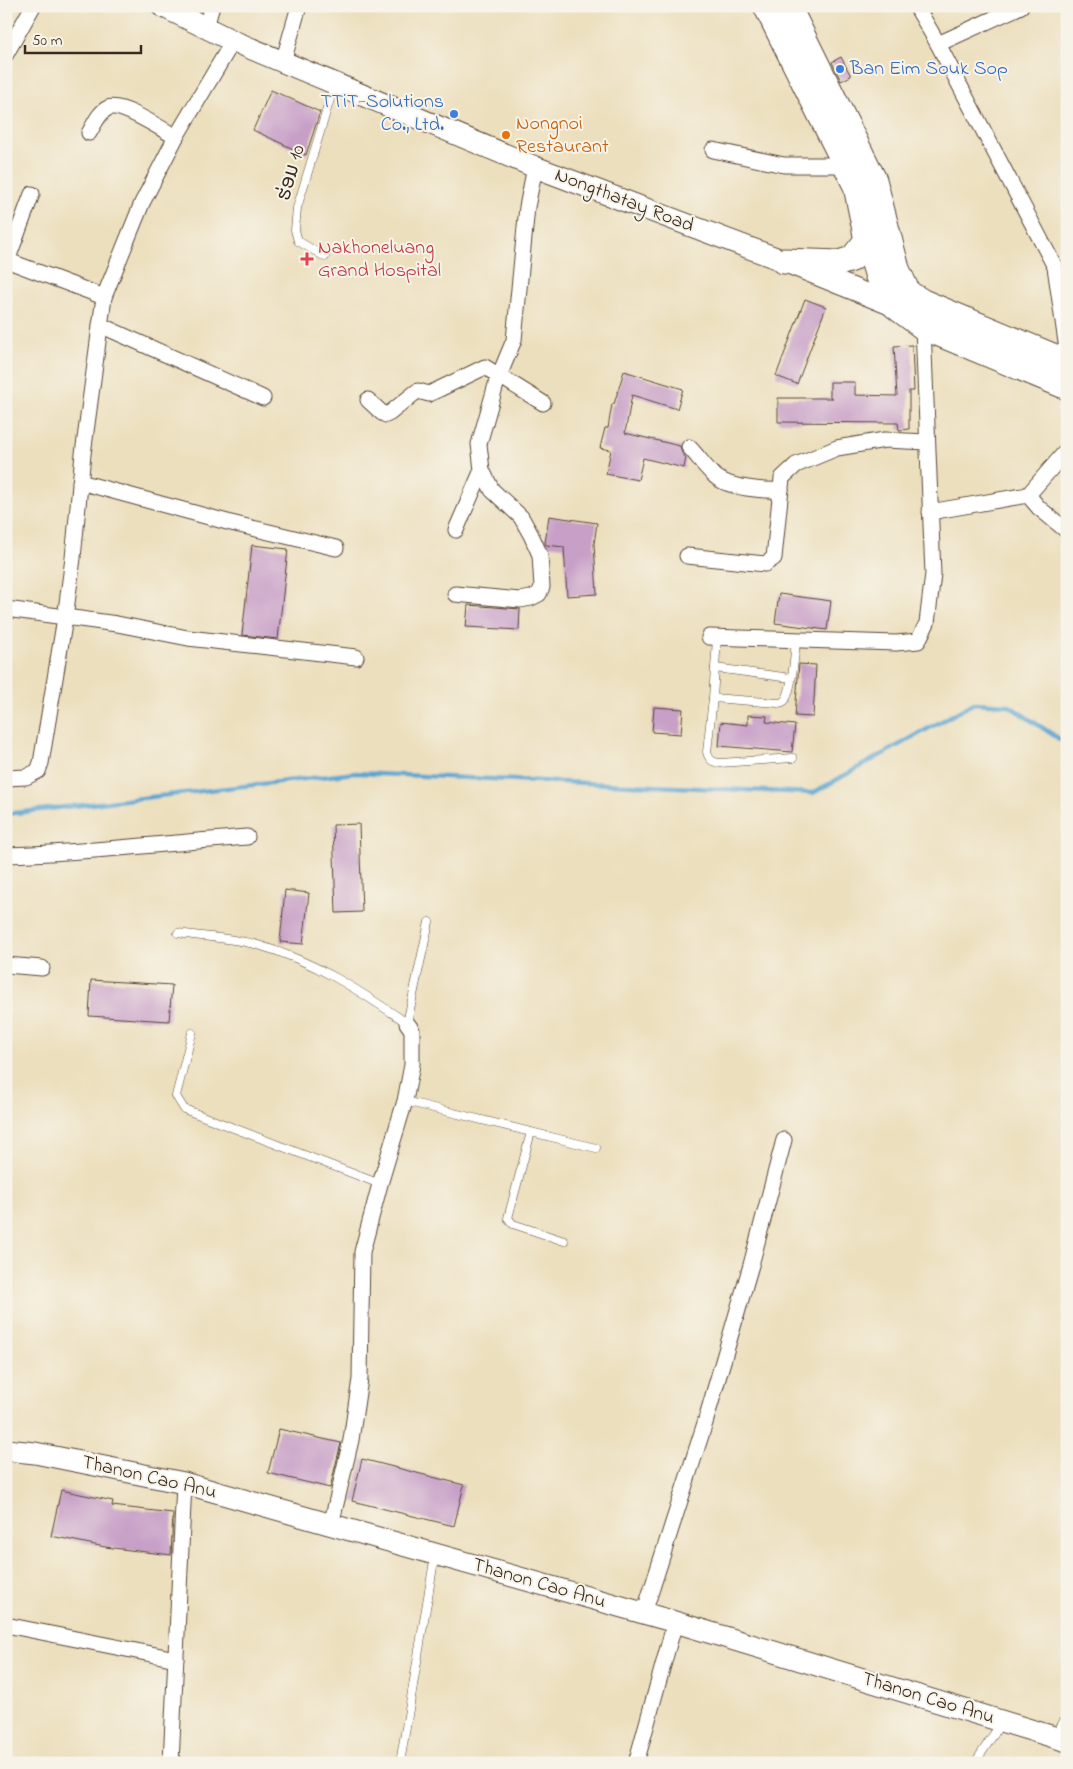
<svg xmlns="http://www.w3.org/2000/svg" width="1073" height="1769" font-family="'Indie Flower','Noto Sans Lao',sans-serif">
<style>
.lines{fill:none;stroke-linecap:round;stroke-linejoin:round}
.stream{stroke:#58a3d0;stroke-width:4.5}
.building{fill:#c79fc7}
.lane-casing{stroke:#564536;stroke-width:9}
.street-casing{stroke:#564536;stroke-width:17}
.secondary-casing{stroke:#564536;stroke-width:23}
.primary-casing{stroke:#564536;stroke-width:27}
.lane{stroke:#fff;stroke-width:8}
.street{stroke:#fff;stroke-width:15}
.secondary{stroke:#fff;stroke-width:21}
.primary{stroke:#fff;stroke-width:25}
.shop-dot{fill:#3f7fe0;stroke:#f7f3e8;stroke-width:2}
.food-dot{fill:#e8710a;stroke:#f7f3e8;stroke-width:2}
.health-dot{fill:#e0444e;stroke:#f7f3e8;stroke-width:2}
.labels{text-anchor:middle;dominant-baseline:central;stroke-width:4;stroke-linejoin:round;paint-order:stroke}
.shop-label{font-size:20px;fill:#366cbe;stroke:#f7f3e8;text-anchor:start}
.food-label{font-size:20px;fill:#c56008;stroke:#f7f3e8;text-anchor:start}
.street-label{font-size:20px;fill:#3b2a1e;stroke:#f7f3e8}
.health-label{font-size:20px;fill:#be3a42;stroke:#f7f3e8;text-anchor:start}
</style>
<rect width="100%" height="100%" fill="#f7f3e8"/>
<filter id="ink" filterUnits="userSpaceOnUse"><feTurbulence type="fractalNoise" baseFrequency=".02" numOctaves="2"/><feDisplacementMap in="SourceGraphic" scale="10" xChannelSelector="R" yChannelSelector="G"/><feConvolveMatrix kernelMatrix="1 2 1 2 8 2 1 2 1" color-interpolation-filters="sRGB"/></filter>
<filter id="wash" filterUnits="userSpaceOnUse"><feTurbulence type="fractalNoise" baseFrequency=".0096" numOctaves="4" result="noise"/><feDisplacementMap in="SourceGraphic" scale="20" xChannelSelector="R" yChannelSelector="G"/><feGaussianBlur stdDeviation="1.12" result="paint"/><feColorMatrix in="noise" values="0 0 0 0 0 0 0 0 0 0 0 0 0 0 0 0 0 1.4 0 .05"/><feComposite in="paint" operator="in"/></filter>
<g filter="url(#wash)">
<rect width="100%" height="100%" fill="#ecdfbd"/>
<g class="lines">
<polyline class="stream" points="6,814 355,773 813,793 974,703 1008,705 1067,744"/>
</g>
<g id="blocks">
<g class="building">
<polygon points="841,57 851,76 841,81 832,62"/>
<polygon points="271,90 320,112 306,155 253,130"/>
<polygon points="805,299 826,307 797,384 776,376"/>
<polygon points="912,345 914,391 909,391 909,429 899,430 898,423 778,422 778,398 833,398 830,397 830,382 855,382 855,395 897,396 894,346"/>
<polygon points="624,371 683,389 677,409 632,395 625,433 680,446 682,453 686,458 684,468 643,458 638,480 606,474 611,450 600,448 605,428 608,428 612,404 614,404"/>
<polygon points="549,516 597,523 594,544 597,594 567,596 564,547 546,545 545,543"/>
<polygon points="252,545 288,549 278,639 242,635"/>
<polygon points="779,594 831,601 827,630 775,623"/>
<polygon points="468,605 520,609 519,630 466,627"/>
<polygon points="799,664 816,665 813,717 795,716"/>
<polygon points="654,707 683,709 681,734 652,732"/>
<polygon points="748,715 767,716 766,722 795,725 792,752 719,746 721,722 748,725"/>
<polygon points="359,824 362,912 336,913 333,825"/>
<polygon points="285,890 309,893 303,944 280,942"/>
<polygon points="91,980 172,985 169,1021 89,1016"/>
<polygon points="279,1429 341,1443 330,1488 268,1473"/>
<polygon points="362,1459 464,1485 454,1526 352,1501"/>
<polygon points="61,1490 113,1501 112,1506 173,1513 171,1555 105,1547 51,1536"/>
</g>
</g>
</g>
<g filter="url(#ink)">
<use href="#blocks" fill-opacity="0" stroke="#564536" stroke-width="1"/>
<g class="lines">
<g class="lane-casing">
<g id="lane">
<polyline points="325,257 298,241 295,230 297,208 334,86"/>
<path d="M 717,638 L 713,698 L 778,703 C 782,702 783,703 785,700 C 792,691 795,652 796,640"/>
<polyline points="715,668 791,678"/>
<path d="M 713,698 L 707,752 C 709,760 712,762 720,763 L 793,758"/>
<path d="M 178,933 C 203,937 234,938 258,945 C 316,962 357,989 407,1023 L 429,922"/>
<polyline points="192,1033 176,1096 184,1109 380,1184"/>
<polyline points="405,1101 596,1148"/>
<polyline points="531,1132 508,1218 513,1224 564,1241"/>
<polyline points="1055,1736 1067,1716"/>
<polyline points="400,1763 435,1555"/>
<polyline points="975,1763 1001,1723"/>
</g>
</g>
<g class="street-casing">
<g id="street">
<polyline points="916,6 938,44 1055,267 1067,349"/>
<polyline points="206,27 212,6"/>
<polyline points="938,44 1021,6"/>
<polyline points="6,54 33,6"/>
<polyline points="283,62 299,6"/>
<path d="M 89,133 C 94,125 99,112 108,108 C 121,102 163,130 176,137"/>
<polyline points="713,150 784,165 845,165"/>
<polyline points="6,260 104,297"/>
<polyline points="7,261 32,194"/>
<polyline points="100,325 263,398"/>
<polyline points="368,400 382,413 386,415 390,413 416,392 418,391 429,394 485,367 543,403"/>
<path d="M 689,447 C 698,456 706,469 716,477 C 729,488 764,491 781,490"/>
<polyline points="1067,450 1028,495 1039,508 1067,531"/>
<polyline points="80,482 231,523 336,548"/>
<polyline points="930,512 1028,495"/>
<polyline points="456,530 482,470 479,444 497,381 514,340 527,207 535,167"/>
<polyline points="687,556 765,564 774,558 782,478 796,465 837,448 885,440 927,442"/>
<polyline points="455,594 520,600 531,598 539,594 542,587 540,555 531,535 521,517 492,490 482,470"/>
<polyline points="6,609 117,624 188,638 356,657"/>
<polyline points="709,637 896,643 918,641 927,623 933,574 923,327"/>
<polyline points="6,778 26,777 38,771 41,763 65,618 73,558 83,454 104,297 142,203 176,137 233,41"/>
<path d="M 6,855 C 87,853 167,843 247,837"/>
<polyline points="6,965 42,968"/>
<polyline points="331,1525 351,1440 360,1379 362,1252 380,1184 405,1101 412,1065 412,1030 407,1023"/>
<polyline points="644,1613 705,1423 751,1265 784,1140"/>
<polyline points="6,1625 176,1659"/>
<polyline points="171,1763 184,1483"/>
<polyline points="636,1763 675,1622"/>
</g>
</g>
<g class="secondary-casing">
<g id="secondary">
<polyline points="162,6 233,41 535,167 784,261 895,306 900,301"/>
<polyline points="6,1450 35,1453 184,1483 675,1622 1067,1741"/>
</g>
</g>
<g class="primary-casing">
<g id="primary">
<polyline points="766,6 856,186 867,240 878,277 895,306 923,327 1067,387"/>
<polyline points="788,6 874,180 897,269 908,293 923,302 1067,362"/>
<polyline points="784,261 839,263 852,259 867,240"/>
</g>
</g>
<use href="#lane" class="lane"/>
<use href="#street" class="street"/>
<use href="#secondary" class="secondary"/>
<use href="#primary" class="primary"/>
</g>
</g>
<g class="shop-dot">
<circle cx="840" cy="69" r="5"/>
<circle cx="454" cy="114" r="5"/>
</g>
<circle class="food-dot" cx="506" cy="135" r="5"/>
<path class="health-dot" d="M304.5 251.5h5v5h5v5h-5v5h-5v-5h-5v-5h5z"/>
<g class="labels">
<g class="shop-label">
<text x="850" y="69">Ban Eim Souk Sop</text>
<text x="444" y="102" text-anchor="end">TTiT-Solutions<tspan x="444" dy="23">Co., Ltd.</tspan></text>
</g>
<g class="food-label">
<text x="516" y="124">Nongnoi<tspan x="516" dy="23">Restaurant</tspan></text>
</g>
<g class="street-label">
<text transform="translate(292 173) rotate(-74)">ຮ່ອມ 10</text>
<text transform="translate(624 201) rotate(21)">Nongthatay Road</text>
<text transform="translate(149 1478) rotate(13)">Thanon Cao Anu</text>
<text transform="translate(539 1584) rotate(16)">Thanon Cao Anu</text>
<text transform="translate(928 1699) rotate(17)">Thanon Cao Anu</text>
</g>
<g class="health-label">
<text x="318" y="248">Nakhoneluang<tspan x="318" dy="23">Grand Hospital</tspan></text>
</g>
</g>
<rect width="1073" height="1769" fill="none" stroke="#f7f3e8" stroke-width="25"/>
<path d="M25 45v8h116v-8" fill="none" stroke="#3b2a1e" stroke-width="2.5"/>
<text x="32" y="45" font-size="15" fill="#3b2a1e" stroke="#f7f3e8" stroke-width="4" paint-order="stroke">50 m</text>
</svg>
